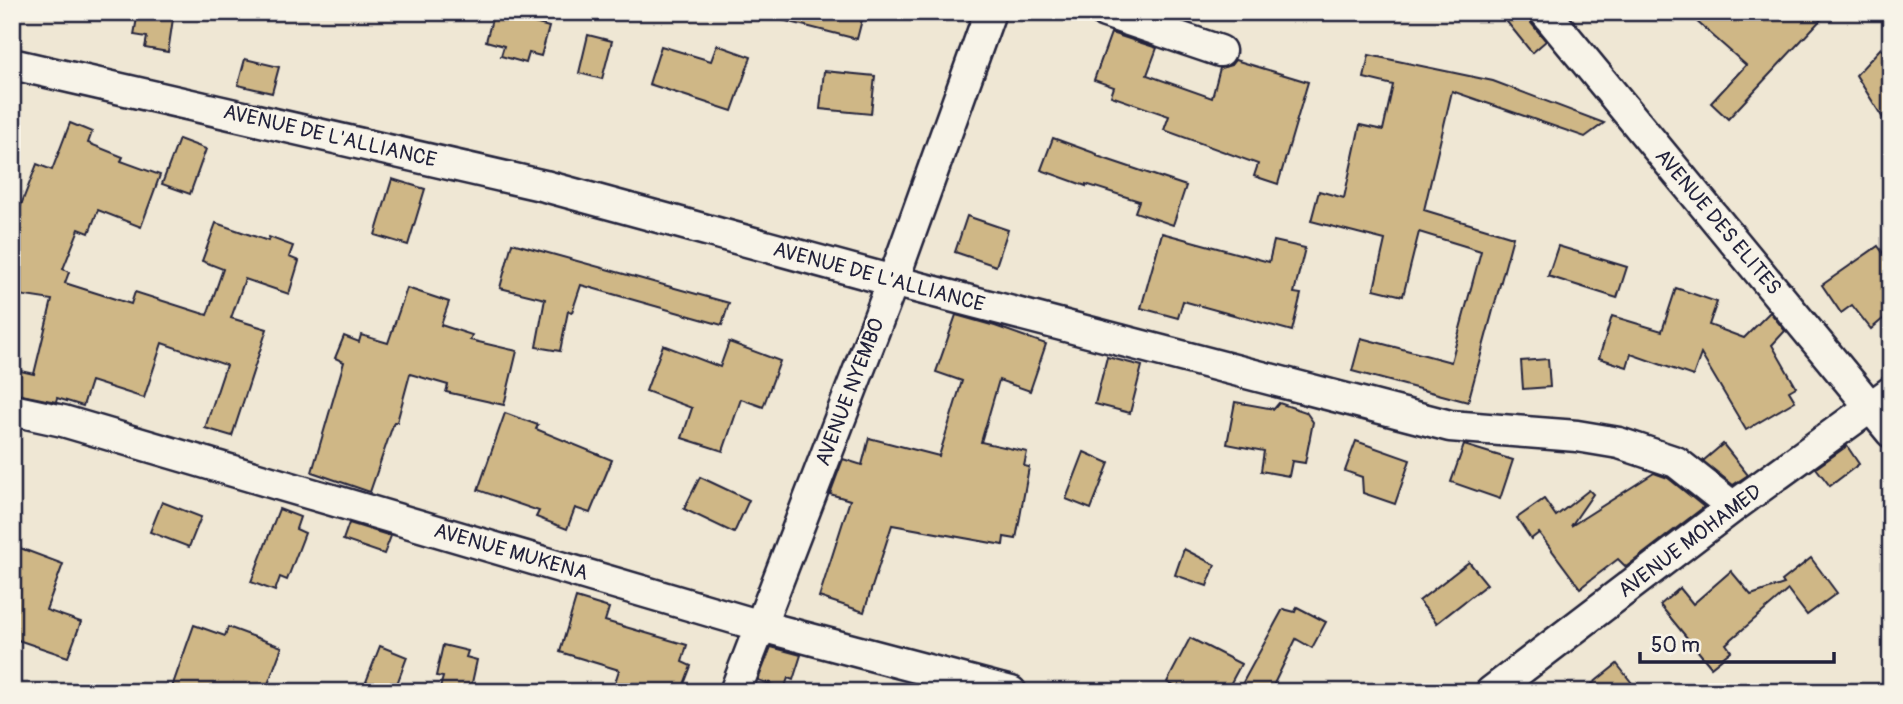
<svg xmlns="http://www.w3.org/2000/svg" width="1903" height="704" font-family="Pangolin,sans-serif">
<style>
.building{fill:#cfb786;stroke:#22223b;stroke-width:2}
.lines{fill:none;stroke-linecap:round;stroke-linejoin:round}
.minor-casing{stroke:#22223b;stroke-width:35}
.minor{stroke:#f7f3e8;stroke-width:30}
.labels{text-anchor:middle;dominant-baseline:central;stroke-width:5;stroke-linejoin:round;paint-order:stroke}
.street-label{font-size:21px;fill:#22223b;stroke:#f7f3e8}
</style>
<rect width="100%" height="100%" fill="#efe7d4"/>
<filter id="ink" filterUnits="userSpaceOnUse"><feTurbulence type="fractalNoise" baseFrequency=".0143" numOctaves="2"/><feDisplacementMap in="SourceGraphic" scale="14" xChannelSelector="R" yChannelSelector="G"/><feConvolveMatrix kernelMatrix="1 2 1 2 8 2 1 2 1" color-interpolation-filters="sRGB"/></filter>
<g filter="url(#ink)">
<g class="building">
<polygon points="138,12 174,12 168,52 145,48 147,37 134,35"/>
<polygon points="494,12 549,27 541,56 529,53 526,63 501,56 504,46 486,41"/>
<polygon points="783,12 864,12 857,39 782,20"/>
<polygon points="1499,12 1527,12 1531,23 1546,41 1532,53"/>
<polygon points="1686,12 1828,12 1728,119 1711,103 1746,65"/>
<polygon points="1111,33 1157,48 1147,75 1212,98 1220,68 1231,65 1235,60 1308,82 1278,184 1254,176 1258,164 1164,130 1169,116 1111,96 1114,87 1094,80"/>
<polygon points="588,35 612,41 602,79 579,73"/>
<polygon points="717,45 751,57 732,111 649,84 661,46 711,61"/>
<polygon points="1881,48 1891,64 1891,131 1856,75"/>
<polygon points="1369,55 1493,81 1604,123 1585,137 1452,91 1424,210 1513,237 1468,402 1352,371 1361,338 1451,362 1481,251 1419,232 1403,296 1374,289 1385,240 1311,221 1319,191 1344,198 1360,125 1383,130 1393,85 1364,78"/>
<polygon points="245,59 279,67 272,93 238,85"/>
<polygon points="824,71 875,76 871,114 820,109"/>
<polygon points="70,123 92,132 88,143 123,157 121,161 160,175 141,227 98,210 89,233 79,229 63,269 69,272 65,283 131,304 135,292 207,315 223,269 202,261 216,223 268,241 269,237 293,246 289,257 299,261 289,294 245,279 231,318 267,329 232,436 205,428 226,365 162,343 144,398 91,381 83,406 57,398 56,402 12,393 12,369 34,374 52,300 12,294 12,228 37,164 52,170"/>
<polygon points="1053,138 1097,154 1097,156 1186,186 1173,225 1135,212 1139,201 1086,184 1086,186 1041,170"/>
<polygon points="179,139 206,149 190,194 162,184"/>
<polygon points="392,179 425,189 408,245 375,235"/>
<polygon points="967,216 1008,230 996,266 955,252"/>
<polygon points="1162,233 1269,262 1274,241 1305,248 1294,293 1301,294 1292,331 1183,301 1178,318 1141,308"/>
<polygon points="512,243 729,303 722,325 581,285 572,312 568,311 560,351 536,347 545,299 500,288"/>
<polygon points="1558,246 1627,267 1617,298 1548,276"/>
<polygon points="1878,246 1891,264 1891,312 1871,329 1852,305 1841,313 1822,285"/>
<polygon points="407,288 449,302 441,325 472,335 470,340 517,351 504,405 446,392 448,385 410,374 397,422 394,422 370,492 312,472 344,362 335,358 344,336 359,342 361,335 388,343"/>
<polygon points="1676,288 1717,302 1709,325 1744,338 1770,312 1785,331 1772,345 1796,387 1789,391 1795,401 1746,430 1701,354 1693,376 1631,354 1627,367 1599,358 1612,316 1662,331"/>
<polygon points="956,315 995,326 1046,344 1030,391 999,380 981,442 1027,452 1024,466 1029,467 1016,539 1004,537 1003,545 892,525 864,612 819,597 850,500 830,494 843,459 862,465 869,438 939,456 962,381 936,372"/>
<polygon points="729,342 780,361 763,407 741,399 723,451 682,438 692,408 646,391 663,345 720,367"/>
<polygon points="1107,357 1142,366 1130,413 1095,404"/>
<polygon points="1548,359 1550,387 1523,389 1521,361"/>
<polygon points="1235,402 1274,409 1279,403 1306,412 1313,422 1305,463 1292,461 1289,476 1261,471 1264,451 1227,444"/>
<polygon points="505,413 538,425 536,429 612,460 590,513 575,508 567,529 536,517 539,511 478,490"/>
<polygon points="1356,441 1410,460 1395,504 1363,493 1362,477 1345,471"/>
<polygon points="1723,444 1748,475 1733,485 1703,461"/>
<polygon points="1464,445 1513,460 1500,499 1451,482"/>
<polygon points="1847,446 1859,464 1830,486 1816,468"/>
<polygon points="1084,452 1109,463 1091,509 1066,499"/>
<polygon points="1654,473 1668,478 1704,507 1626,567 1618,559 1580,588 1539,533 1531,539 1517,518 1544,499 1556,516 1589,490 1593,494 1571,526"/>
<polygon points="700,477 749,500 734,533 684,509"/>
<polygon points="162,502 201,517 189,547 150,532"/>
<polygon points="279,509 300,517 296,529 305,533 287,580 280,577 275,591 251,582"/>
<polygon points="349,523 391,536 384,554 343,540"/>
<polygon points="12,545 63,564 46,610 81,622 68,657 12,638"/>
<polygon points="1184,549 1215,565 1207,586 1175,575"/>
<polygon points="1811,558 1837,593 1807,615 1788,590 1726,644 1731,651 1711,667 1660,605 1680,588 1693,604 1731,571 1751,595 1784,584 1782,581"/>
<polygon points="1469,562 1487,584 1437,623 1419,601"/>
<polygon points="576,598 609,608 605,621 687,645 682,662 691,666 681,692 612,692 619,670 560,652"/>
<polygon points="1297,607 1326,622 1312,648 1296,639 1270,692 1257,692 1242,684 1283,609 1295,612"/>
<polygon points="194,625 225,636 228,627 282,647 265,692 185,692 172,687"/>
<polygon points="1190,638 1241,664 1226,692 1185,692 1167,682"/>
<polygon points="443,645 468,651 466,657 477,660 470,692 440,688 443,677 436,676"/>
<polygon points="380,646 407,657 394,692 366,682"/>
<polygon points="771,647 801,655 793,680 788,678 784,689 758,680"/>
<polygon points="1617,664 1639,692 1582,692"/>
</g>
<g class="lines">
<g class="minor-casing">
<g id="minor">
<polyline points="1105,12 1220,51"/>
<polyline points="1545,12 1891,432"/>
<polyline points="12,64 545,186 893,281 1450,426 1577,436 1619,443 1676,462 1733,507"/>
<polyline points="12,410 63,421 761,626 1011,692"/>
<polyline points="735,692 893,281 990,12"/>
<polyline points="1491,692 1733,507 1891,392"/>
</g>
</g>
<use href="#minor" class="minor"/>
</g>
</g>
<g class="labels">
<g class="street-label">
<text transform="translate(330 136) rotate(13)">AVENUE DE L'ALLIANCE</text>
<text transform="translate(1718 222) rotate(50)">AVENUE DES ELITES</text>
<text transform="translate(879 277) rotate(15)">AVENUE DE L'ALLIANCE</text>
<text transform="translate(850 392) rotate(-69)">AVENUE NYEMBO</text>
<text transform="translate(1690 541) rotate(-37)">AVENUE MOHAMED</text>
<text transform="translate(511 552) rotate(16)">AVENUE MUKENA</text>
</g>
</g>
<rect width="1903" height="704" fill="none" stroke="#f7f3e8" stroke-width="42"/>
<rect x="21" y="21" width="1861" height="662" fill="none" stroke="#22223b" stroke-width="2.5" filter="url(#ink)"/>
<path d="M1640 652v10h194v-10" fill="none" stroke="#22223b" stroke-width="3.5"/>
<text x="1651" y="652" font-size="21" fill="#22223b" stroke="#f7f3e8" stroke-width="5" paint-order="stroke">50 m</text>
</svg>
